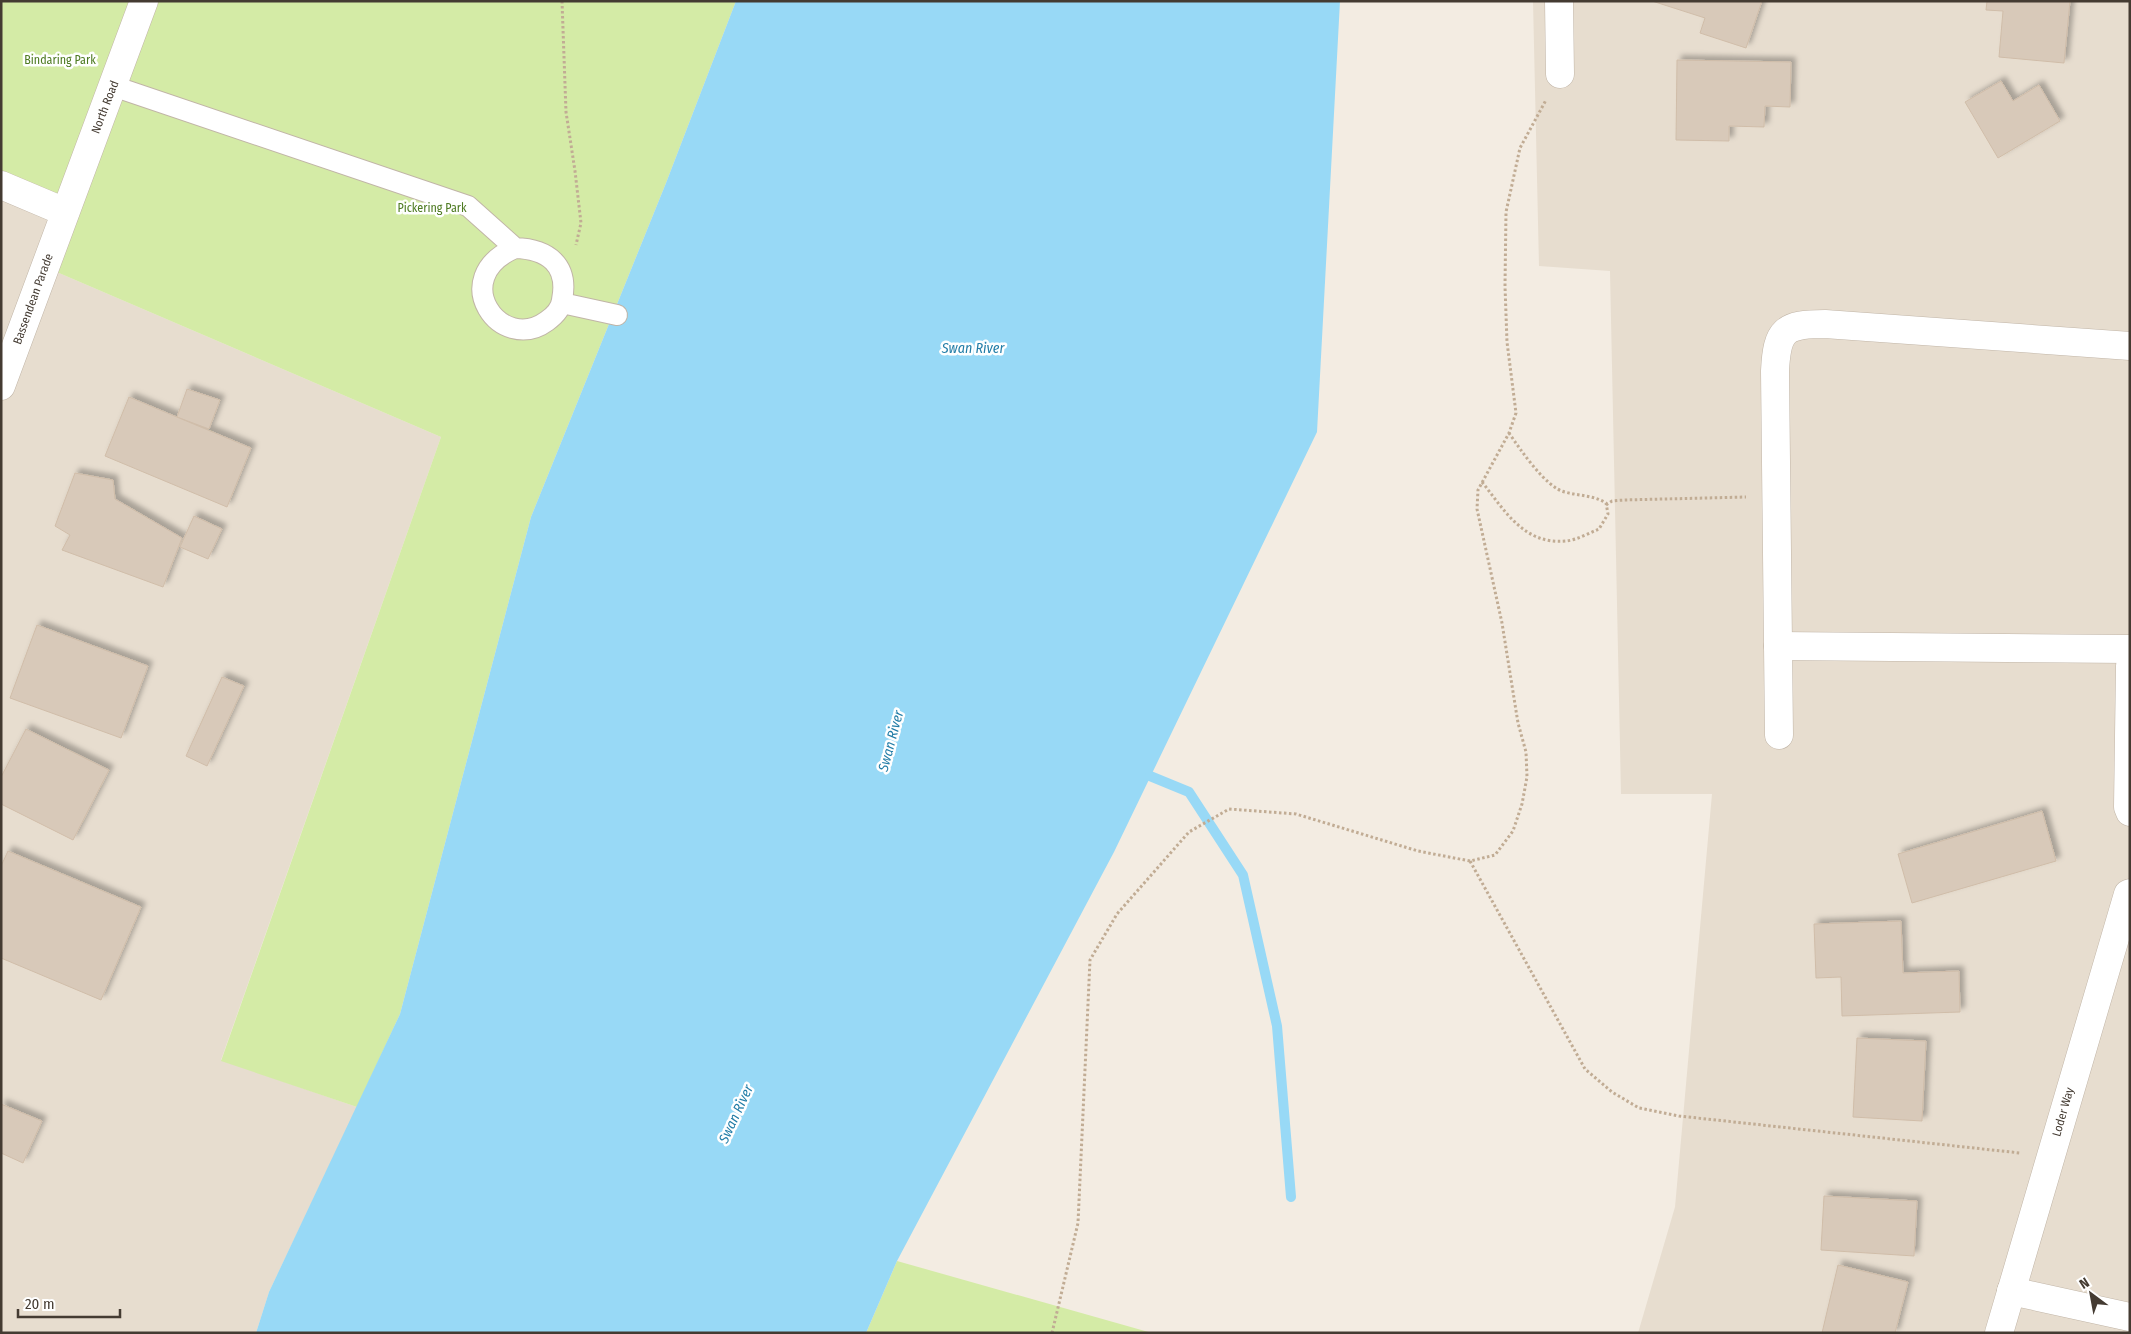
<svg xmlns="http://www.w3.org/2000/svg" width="2131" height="1334" font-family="'Fira Sans Condensed',sans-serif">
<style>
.residential{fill:#e7ddcf}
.green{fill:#d4eba6}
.water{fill:#98d9f6}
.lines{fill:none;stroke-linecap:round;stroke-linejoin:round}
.stream{stroke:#98d9f6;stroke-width:10}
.building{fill:#d8c9b9;stroke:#d0bda9;filter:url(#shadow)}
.lane-casing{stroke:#c1b5a7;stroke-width:22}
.street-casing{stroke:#c1b5a7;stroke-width:29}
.path{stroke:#c1ac94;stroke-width:3;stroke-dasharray:2.5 2.5;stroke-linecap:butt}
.lane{stroke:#fff;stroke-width:20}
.street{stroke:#fff;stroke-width:28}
.labels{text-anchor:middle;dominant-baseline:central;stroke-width:5;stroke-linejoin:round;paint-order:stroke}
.park-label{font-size:12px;fill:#4d7a21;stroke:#fff}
.street-label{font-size:12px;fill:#443b32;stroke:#fff}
.water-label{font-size:14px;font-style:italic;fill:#227da7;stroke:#fff}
</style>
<defs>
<filter id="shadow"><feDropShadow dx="4.5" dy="-4.5" stdDeviation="2.5" flood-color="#0004"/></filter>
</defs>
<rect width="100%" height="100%" fill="#f3ece2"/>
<g class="residential">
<polygon points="1533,1 2130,1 2130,1333 1638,1333 1675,1207 1712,794 1621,794 1610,271 1539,266"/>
<polygon points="1,185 65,212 45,267 441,437 221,1060 357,1107 269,1292 256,1333 1,1333"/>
</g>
<g class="green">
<polygon points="1,1 736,1 666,183 531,517 400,1014 357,1107 221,1061 441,437 45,267 65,212 1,185"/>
<polygon points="897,1261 1152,1333 866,1333"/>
</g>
<polygon class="water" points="736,1 1340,1 1317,432 1114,852 897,1261 866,1333 256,1333 269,1292 400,1014 531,517 666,183"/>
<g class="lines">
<polyline class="stream" points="1150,776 1189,792 1243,875 1277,1026 1291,1197"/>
</g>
<g class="building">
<polygon points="1652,1 1762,1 1746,48 1700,33 1705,18"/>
<polygon points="1987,1 2070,1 2064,63 1999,57 2003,11 1986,10"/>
<polygon points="1677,60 1791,62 1790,107 1765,106 1764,127 1729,126 1729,141 1676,140"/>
<polygon points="2001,81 2013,101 2039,85 2060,121 1998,158 1965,102"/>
<polygon points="187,389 220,400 209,429 177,417"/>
<polygon points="129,397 251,448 227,507 105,456"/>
<polygon points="75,473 113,480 115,499 182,538 163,587 62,550 70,535 55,526"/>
<polygon points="194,516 222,529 208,559 180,547"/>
<polygon points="37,625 148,666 121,738 10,698"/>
<polygon points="222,677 244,686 207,766 186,756"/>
<polygon points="26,729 109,770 73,840 1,804 1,777"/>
<polygon points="2042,811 2056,861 1912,903 1898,854"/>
<polygon points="8,851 141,907 101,1000 1,958 1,866"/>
<polygon points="1901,921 1903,973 1959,971 1960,1012 1842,1016 1841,977 1816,978 1814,924"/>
<polygon points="1857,1038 1926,1041 1922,1121 1853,1117"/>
<polygon points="1,1104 42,1121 23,1163 1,1153"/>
<polygon points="1824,1196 1917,1201 1914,1256 1821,1250"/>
<polygon points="1838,1265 1908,1282 1895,1333 1822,1333"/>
</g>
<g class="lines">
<g class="lane-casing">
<g id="lane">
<path d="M 113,86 L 468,206 L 515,248 C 548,249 569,265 562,300 C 561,309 554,316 547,321 C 501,355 446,278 515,248"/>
<polyline points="562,303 617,315"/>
</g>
</g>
<g class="street-casing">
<g id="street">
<polyline points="1559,1 1560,74"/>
<polyline points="1,185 65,212"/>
<polyline points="1,386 144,1"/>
<polyline points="1778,646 2130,649"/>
<polyline points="2130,666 2128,807 2130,812"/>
<path d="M 1779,735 L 1775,371 C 1777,330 1784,324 1825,324 L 2130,346"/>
<polyline points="2011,1291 2130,1317"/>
<polyline points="1999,1333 2128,894 2130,893"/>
</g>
</g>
<g class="path">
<polyline points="562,1 566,112 575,171 581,223 576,245"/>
<path d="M 1482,482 C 1505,511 1524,545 1566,541 C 1577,540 1589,533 1599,529 L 1608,514 L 1606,503 C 1593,495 1579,496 1565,492 C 1546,488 1520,449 1509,433"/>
<polyline points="1606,505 1612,501 1624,500 1746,497"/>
<polyline points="1470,861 1585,1069 1612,1092 1639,1108 1679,1116 2020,1153"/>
<polyline points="1052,1333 1078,1223 1090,960 1117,914 1189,832 1229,809 1296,814 1418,851 1470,861 1495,855 1513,831 1522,804 1527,777 1526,752 1518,723 1502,623 1477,509 1478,490 1509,433 1516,413 1507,342 1505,286 1506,212 1520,148 1546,100"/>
</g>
<use href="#lane" class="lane"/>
<use href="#street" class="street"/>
</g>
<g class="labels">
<g class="park-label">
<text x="60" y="60">Bindaring Park</text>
<text x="432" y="208">Pickering Park</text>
</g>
<g class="street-label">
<text transform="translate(105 107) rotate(-69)">North Road</text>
<text transform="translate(33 299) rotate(-70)">Bassendean Parade</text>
<text transform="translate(2063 1112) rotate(-74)">Loder Way</text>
</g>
<g class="water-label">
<text x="973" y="348">Swan River</text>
<text transform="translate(891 741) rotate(-75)">Swan River</text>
<text transform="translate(736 1114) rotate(-65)">Swan River</text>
</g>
</g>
<rect width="2131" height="1334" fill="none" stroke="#443b32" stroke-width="5"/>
<g transform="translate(2091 1294) rotate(328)" stroke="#ffffff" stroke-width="4" paint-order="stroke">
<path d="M0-4L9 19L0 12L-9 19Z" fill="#443b32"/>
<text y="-8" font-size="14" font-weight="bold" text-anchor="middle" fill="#443b32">N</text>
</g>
<path d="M18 1309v8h102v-8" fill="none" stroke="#443b32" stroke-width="2.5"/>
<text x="25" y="1309" font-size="15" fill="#443b32" stroke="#ffffff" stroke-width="4" paint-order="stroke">20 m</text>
</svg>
